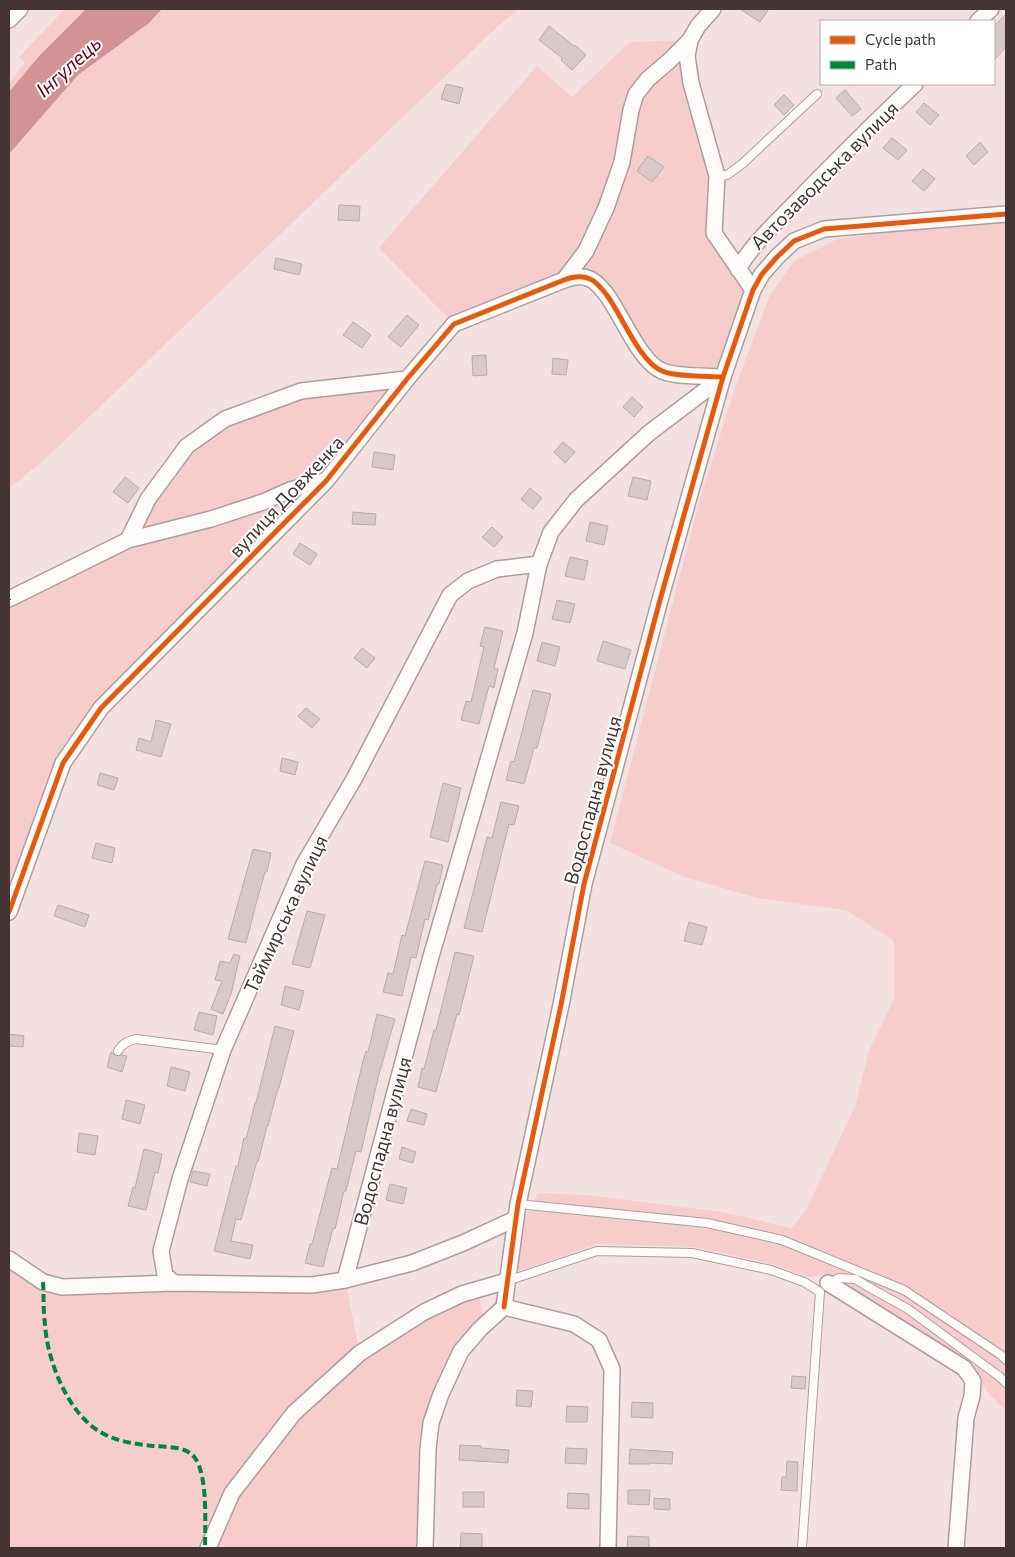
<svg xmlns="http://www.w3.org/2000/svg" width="1015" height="1557" font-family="Commissioner,sans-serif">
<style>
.green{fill:#f6cccd}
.water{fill:#d19395}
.building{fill:#d8c9c9;stroke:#baabab}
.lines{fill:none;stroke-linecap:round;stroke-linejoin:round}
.service-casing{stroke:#ad9e9e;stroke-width:10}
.minor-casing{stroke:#ad9e9e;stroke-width:18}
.service{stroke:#fdfafa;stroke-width:8}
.minor{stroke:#fdfafa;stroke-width:15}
.quiet{stroke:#00873e;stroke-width:4;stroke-dasharray:8 4;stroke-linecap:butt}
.cycleway-casing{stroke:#fff;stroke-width:8}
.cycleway{stroke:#e8590c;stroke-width:5}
.labels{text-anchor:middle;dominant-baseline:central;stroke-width:4;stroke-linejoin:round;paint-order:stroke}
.street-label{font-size:19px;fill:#443434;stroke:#fff}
.water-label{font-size:20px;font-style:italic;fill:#6a0019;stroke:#fff}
</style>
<rect width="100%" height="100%" fill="#f3e1e1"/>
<g class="green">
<polygon points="65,9 86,9 40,55 9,92 9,84 25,62 19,57"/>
<polygon points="162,9 519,9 499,25 43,461 9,488 9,154 78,75 149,23"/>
<polygon points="690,40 717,176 714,233 753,290 723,377 662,371 589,278 454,324 379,248 537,66 572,97 630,42"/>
<polygon points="1006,223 1006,1411 991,1396 967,1365 825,1275 809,1277 776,1265 696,1247 597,1244 528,1268 518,1270 513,1265 524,1220 538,1193 586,1195 722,1212 792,1228 806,1210 855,1107 869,1051 894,999 894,941 846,910 756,898 682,876 610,843 700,499 736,385 769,297 794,261 837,239 890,232"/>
<polygon points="407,379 326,481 101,708 63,763 9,912 9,599 128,540 187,446 301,391"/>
<polygon points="9,1259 43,1282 345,1280 360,1353 294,1413 232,1493 208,1548 9,1548"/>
<polygon points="479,1297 483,1315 437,1393 421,1548 216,1548 237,1497 300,1417 368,1358 426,1316 463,1299"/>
</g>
<polygon class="water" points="86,9 162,9 149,23 78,75 9,154 9,92 40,55"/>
<g class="building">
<polygon points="740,9 769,9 760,22"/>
<polygon points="1006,14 1006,47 994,60 994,26"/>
<polygon points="549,26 574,46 575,45 586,55 572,70 561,60 562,58 539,40"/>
<polygon points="446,84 463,88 459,104 441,99"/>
<polygon points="845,90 861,109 852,116 836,98"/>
<polygon points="784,95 794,105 784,115 774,105"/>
<polygon points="924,103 939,115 930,125 916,112"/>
<polygon points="892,138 907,150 898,160 883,148"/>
<polygon points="980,142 988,152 974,165 966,156"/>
<polygon points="648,156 664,167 652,182 637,171"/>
<polygon points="923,169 935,179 924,191 912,181"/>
<polygon points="339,205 360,206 359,221 338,220"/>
<polygon points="276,258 302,264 299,275 274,269"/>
<polygon points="407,315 419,325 401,347 388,337"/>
<polygon points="353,322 371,335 362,348 343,335"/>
<polygon points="486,355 487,375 473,376 472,356"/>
<polygon points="553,358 568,360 566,375 552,374"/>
<polygon points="632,397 643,407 634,417 623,407"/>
<polygon points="563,442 575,452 565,463 554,452"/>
<polygon points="374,452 395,455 393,470 372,467"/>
<polygon points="125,477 139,488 128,503 113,492"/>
<polygon points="633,477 651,481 647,500 628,496"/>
<polygon points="530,488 542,498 533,509 521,499"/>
<polygon points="353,512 376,514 375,525 352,524"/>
<polygon points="590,522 608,526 604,545 586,541"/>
<polygon points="492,527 503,537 494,547 482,537"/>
<polygon points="300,543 317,554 310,565 293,554"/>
<polygon points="570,557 588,561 584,580 565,576"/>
<polygon points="557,600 575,604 570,623 552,619"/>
<polygon points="485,627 503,631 494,668 498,669 494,688 489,686 479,724 461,720 466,701 471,702 484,647 480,646"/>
<polygon points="603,641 631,650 625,669 597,661"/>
<polygon points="542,642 560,647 555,666 537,661"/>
<polygon points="362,648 375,658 367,668 354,658"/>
<polygon points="533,690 551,694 537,748 534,748 524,784 506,780 511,761 514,762"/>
<polygon points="306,708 320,719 312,728 298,716"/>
<polygon points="156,720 171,724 161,757 136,750 139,738 151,742"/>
<polygon points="282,758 298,762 295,775 280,771"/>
<polygon points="100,773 118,778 114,790 97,785"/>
<polygon points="443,783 461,788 448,842 430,837"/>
<polygon points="501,802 519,806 514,825 509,824 482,932 464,928 487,837 492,838"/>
<polygon points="96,843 115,848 112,863 92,858"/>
<polygon points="253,849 271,853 267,872 265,872 256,904 246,943 228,939"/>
<polygon points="425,861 443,865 439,884 437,884 428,920 425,919 416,958 411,957 402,996 383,992 388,973 393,974 402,935 405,936"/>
<polygon points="58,905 89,915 85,927 54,916"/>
<polygon points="307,911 325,915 310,968 292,964"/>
<polygon points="689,922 707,927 702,945 684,941"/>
<polygon points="455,952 474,956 459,1015 457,1014 436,1092 418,1087 422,1068 424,1069 434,1030 436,1030"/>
<polygon points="234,954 240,956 231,994 223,1014 211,1009 222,981 215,980 220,961 230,963"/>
<polygon points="285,986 304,991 299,1010 281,1005"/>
<polygon points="199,1012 217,1016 213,1035 194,1030"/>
<polygon points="377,1014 395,1019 379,1074 361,1152 356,1151 346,1191 344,1191 335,1229 333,1228 323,1267 305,1263 310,1244 312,1244 332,1168 337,1169 363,1061 366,1051 368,1052"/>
<polygon points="275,1026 294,1031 279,1088 278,1088 268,1126 267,1126 258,1162 257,1161 241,1220 236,1219 231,1241 253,1245 250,1259 214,1251 236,1166 238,1166 244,1138 246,1139 255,1103 256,1103"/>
<polygon points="9,1034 24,1036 23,1047 9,1046"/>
<polygon points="111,1052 117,1056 122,1055 127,1056 122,1072 107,1067"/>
<polygon points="171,1067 190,1072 185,1091 167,1086"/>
<polygon points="126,1100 145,1105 140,1124 122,1119"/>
<polygon points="411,1109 427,1114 424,1125 407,1121"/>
<polygon points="79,1133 98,1136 95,1155 77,1152"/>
<polygon points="402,1147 416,1152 413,1163 399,1159"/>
<polygon points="144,1149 162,1154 158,1173 155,1172 146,1210 128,1206 133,1187 135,1188"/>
<polygon points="193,1171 210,1174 207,1186 190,1182"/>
<polygon points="390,1184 407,1188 403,1204 386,1200"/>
<polygon points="792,1376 806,1377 805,1389 791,1388"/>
<polygon points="517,1390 533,1391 531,1407 516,1406"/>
<polygon points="632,1402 653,1403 653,1418 631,1417"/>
<polygon points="567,1406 588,1407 587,1422 566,1422"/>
<polygon points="460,1445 481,1446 481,1448 509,1450 508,1463 459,1460"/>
<polygon points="566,1448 587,1449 586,1464 565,1463"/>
<polygon points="630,1449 673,1452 672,1464 651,1463 650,1464 629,1464"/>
<polygon points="787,1461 798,1462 797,1491 781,1490 782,1477 786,1477"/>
<polygon points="628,1490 650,1490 649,1505 628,1504"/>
<rect x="463" y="1492" width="21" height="15"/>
<polygon points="568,1493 589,1494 589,1509 567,1508"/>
<polygon points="654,1498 670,1499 670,1510 654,1509"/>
<polygon points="461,1533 482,1534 482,1548 460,1548"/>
<polygon points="628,1536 649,1537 649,1548 627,1548"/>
</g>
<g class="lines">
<g class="service-casing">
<g id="service">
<polyline points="717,176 727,175 742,164 817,94"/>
<path d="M 118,1051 C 123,1043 128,1041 136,1039 L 223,1050"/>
<polyline points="518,1204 707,1223 782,1240 904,1290 1001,1355 1006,1360"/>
<polyline points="507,1281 597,1251 692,1253 771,1270 804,1282 820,1292 802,1548"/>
<polyline points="827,1284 839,1278 855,1279 872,1289 908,1309 1000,1377 1006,1383"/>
</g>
</g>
<g class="minor-casing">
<g id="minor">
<polyline points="713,9 698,26 690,40 687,56 691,83 717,176 714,233 753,290"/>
<polyline points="9,20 20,9"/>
<polyline points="978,21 991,9"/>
<path d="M 738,269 C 753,243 777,222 798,200 C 836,161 875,122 915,84"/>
<polyline points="564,280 586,251 606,208 622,162 631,110 636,94 648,79 669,61 690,40"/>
<polyline points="128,540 148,499 187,446 225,419 301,391 407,379"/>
<polyline points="9,599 128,540 211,519 263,502 290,490 324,481"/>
<path d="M 9,912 L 63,763 L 101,708 L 326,481 L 407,379 L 454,324 L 564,280 C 572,277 581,275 590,279 C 597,282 601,288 606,294 C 622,315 639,361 662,371 C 676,377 706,376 723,377"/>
<polyline points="9,1259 43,1282 62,1287 174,1283 312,1285 345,1280 412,1263 463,1243 515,1219"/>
<polyline points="345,1280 430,960 525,633 539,564 551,532 576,500 649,433 723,377"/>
<polyline points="174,1283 165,1275 161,1251 180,1179 223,1050 304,864 354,779 450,595 468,581 497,569 539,564"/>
<polyline points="828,1283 964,1368 973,1381 972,1396 966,1418 956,1548"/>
<polyline points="504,1307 518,1204 561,1005 584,884 660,600 723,377 753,290 762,274 777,257 794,241 824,229 1006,214"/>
<polyline points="504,1307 574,1324 599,1340 612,1369 608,1548"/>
<polyline points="208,1548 232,1493 294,1413 360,1353 424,1312 462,1294 507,1281"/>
<polyline points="425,1548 428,1449 431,1423 441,1394 461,1351 480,1329 504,1307"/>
</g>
</g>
<use href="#service" class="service"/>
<use href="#minor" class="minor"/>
<g class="quiet">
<polyline points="9,600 9,599"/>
<path d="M 43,1282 C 44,1296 43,1310 45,1324 C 47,1361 69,1417 104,1434 C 119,1442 136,1444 153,1446 C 166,1447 187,1446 195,1458 C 208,1476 205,1525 205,1548"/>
</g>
<g class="cycleway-casing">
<g id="cycleway">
<path d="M 9,912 L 63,763 L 101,708 L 326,481 L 407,379 L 454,324 L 564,280 C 572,277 581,275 590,279 C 597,282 601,288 606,294 C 622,315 639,361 662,371 C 676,377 706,376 723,377"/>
<polyline points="504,1307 518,1204 561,1005 584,884 660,600 723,377 753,290 762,274 777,257 794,241 824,229 1006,214"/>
</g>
</g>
<use href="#cycleway" class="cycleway"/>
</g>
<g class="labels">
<g class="street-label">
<text transform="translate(824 175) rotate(-45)">Автозаводська вулиця</text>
<text transform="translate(286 496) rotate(-47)">вулиця Довженка</text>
<text transform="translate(592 800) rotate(-75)">Водоспадна вулиця</text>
<text transform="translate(285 914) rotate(-65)">Таймирська вулиця</text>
<text transform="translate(382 1141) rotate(-75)">Водоспадна вулиця</text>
</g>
<g class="water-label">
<text transform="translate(68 66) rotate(-42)">Інгулець</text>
</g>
</g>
<rect width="1015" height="1557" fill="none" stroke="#443434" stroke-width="20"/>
<rect x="820" y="20" width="175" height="65" fill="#ffffff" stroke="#b4aeae"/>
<rect x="830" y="36" width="25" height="8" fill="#e8590c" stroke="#b4aeae"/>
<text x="865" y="45" font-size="15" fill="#443434">Cycle path</text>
<rect x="830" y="61" width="25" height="8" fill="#00873e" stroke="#b4aeae"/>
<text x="865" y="70" font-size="15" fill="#443434">Path</text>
</svg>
